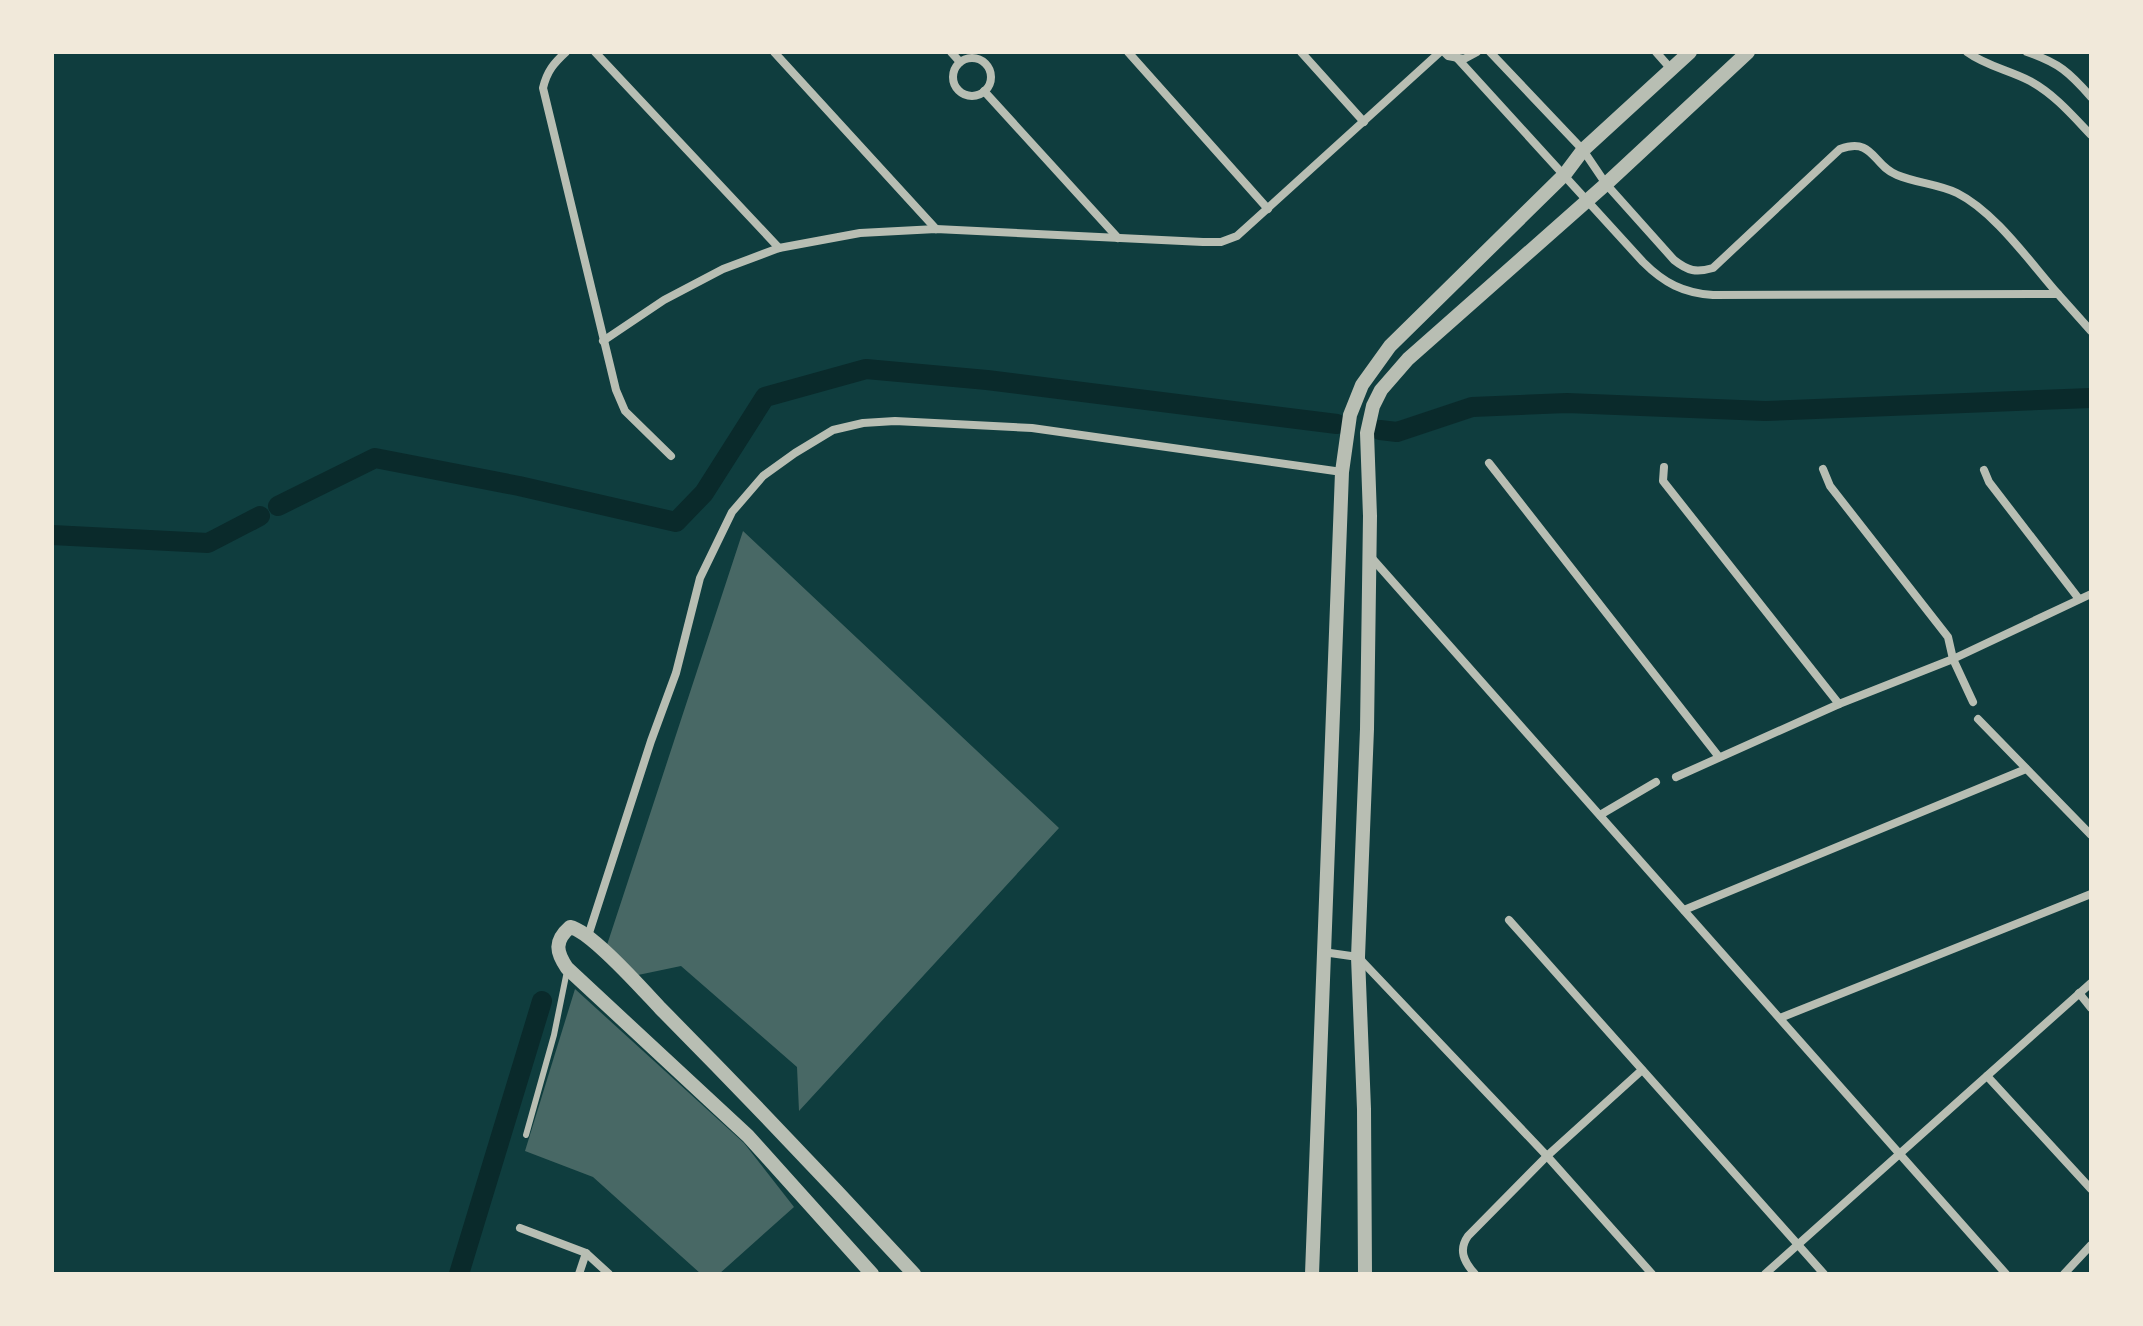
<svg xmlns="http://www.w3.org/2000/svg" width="2143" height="1326" font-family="'Exo 2',sans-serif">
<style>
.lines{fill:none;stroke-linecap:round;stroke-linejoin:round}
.canal{stroke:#0a2a2b;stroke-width:20}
.building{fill:#486865}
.service{stroke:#b8beb3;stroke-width:6}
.minor{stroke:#b8beb3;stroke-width:8}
.tertiary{stroke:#b8beb3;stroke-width:14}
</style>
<rect width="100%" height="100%" fill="#0f3d3e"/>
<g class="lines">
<g class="canal">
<polyline points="1380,430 1397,432 1472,407 1567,403 1765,411 2091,398"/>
<polyline points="278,506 375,458 519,486 676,522 704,493 765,397 866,369 987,380 1337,424"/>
<polyline points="52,535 208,543 260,516"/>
<polyline points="459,1274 542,1001"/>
</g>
</g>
<g class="building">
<polygon points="743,531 1059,828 799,1111 797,1067 681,966 638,975 606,948"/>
<polygon points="575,989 744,1143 794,1207 719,1274 701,1274 593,1177 525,1151"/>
</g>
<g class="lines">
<polyline class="service" points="526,1135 554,1035 567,971"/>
<g class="minor">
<path d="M 566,52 C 554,63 547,71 543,88 L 616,390 L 625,411 L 671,456"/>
<polyline points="595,52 779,248"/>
<polyline points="774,52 936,229"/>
<polyline points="951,52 960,62"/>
<polyline points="1128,52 1268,209"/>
<polyline points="1301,52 1364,122"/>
<polyline points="1444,52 1448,56 1464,59 1477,52"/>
<polyline points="1656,52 1671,69"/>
<path d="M 1967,52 C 1986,66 2009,70 2030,81 C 2054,94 2072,115 2091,135"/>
<path d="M 2027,52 C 2059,63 2069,72 2091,97"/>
<path d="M 1457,58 L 1643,262 C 1664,283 1683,293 1713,295 L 2058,294 C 2029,261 1995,212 1957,193 C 1938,184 1916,183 1897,175 C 1872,165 1874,137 1840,149 L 1713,268 C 1696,273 1688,271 1674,260 L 1606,184 L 1583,150 L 1490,52"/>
<circle cx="972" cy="77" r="19"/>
<polyline points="984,91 1118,238"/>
<polyline points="2058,294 2091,331"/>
<polyline points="603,341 664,300 723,269 779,248 860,233 936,229 1203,242 1221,242 1237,236 1440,52"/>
<polyline points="1489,463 1719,757"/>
<polyline points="1664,467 1663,481 1839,704"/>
<polyline points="1823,469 1830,486 1948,637 1953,659 1973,702"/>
<polyline points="1984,470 1989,482 2079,599"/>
<polyline points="1370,556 2006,1274"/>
<polyline points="1978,719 2091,835"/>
<polyline points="1676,777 1839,704 1953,659 2091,594"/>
<polyline points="1600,815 1656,782"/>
<polyline points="1684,910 2026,769"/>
<polyline points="1509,920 1824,1274"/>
<polyline points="588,936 651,741 676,673 700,578 732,512 763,476 795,453 833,430 863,423 895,421 1032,428 1342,472"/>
<polyline points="1323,952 1358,957 1547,1156 1652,1274"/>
<polyline points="2079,993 2091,1008"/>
<polyline points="1780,1018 2091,894"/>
<polyline points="1987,1076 2091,1189"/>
<polyline points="520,1228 586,1253 609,1274"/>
<polyline points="579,1274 586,1253"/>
<path d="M 1475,1274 C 1464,1262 1458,1250 1468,1236 L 1547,1156 L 1642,1070"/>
<polyline points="1765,1274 2091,983"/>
<polyline points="2064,1274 2091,1245"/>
</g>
<g class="tertiary">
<path d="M 872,1274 L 748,1136 L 567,968 C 556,952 554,941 570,927 C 591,931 643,990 660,1008 C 746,1095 831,1184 914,1274"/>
<polyline points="1312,1274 1342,472 1350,415 1362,385 1390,346 1565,174 1583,150 1690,52"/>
<polyline points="1365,1274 1364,1109 1358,957 1367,729 1370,516 1367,433 1373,406 1381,390 1408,359 1606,184 1748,52"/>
</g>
</g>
<rect width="2143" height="1326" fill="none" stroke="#f1e9da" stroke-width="108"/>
</svg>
